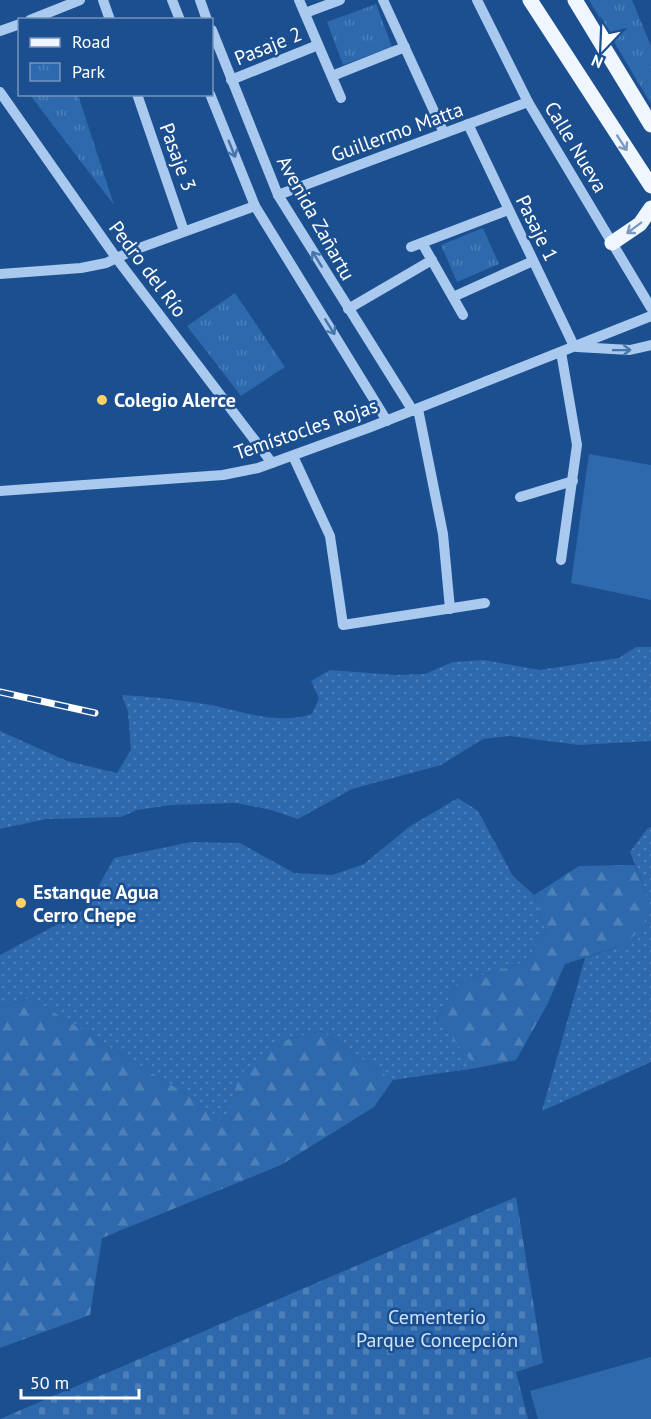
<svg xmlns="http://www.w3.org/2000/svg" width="651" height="1419" font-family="'PT Sans',sans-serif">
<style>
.grass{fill:url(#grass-dots)}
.forest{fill:url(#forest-firs)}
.cemetery{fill:url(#cemetery-stones)}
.park{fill:url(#park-tufts)}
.garden{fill:#2e69ad}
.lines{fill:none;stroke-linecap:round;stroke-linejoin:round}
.minor{stroke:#a9c9ee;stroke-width:10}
.major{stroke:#f0f6ff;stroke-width:15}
.rail-casing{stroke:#fff;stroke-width:7}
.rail{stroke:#1b4f8f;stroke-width:4.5;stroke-dasharray:14;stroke-linecap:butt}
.oneway{stroke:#7b9ac1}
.oneway2{stroke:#4674ac}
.poi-dot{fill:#ffd166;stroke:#1b4f8f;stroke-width:2}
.labels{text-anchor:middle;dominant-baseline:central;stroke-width:5;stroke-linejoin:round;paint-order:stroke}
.street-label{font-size:20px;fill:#fff;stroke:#1b4f8f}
.poi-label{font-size:20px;font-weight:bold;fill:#fff;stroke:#1b4f8f;text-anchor:start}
.park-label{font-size:20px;fill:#cfe3fa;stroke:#1b4f8f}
</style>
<defs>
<pattern id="grass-dots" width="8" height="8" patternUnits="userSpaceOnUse" patternTransform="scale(1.5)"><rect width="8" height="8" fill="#2e69ad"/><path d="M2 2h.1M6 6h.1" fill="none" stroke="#4d80b9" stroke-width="1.8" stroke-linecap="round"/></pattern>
<pattern id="forest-firs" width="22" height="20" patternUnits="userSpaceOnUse" patternTransform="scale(1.5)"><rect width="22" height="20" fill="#2e69ad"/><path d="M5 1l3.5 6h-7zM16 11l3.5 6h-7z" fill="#4d80b9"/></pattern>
<pattern id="cemetery-stones" width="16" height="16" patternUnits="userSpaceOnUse" patternTransform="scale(1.5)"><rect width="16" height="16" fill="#2e69ad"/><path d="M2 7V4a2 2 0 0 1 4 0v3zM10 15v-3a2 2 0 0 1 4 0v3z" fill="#4d80b9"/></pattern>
<pattern id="park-tufts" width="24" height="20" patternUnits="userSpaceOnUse" patternTransform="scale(1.5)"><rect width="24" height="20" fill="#2e69ad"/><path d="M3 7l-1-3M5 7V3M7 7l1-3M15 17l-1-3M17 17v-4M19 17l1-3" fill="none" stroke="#4d80b9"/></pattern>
</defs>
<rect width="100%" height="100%" fill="#1b4f8f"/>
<g class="grass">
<path d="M 636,647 L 651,647 L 651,741 L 579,745 L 510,736 L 483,739 L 441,765 L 352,789 L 298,819 L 271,810 L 236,803 L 171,805 L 137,810 L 121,817 L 46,819 L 0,829 L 0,731 L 67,761 L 117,773 L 131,750 L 128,712 L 122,695 C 154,697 187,700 220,707 C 250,714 281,724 312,714 L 319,698 L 311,681 L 330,670 L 395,675 L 425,674 L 453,662 L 484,660 L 539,670 L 619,658 Z"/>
<polygon points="458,798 478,811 513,876 534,895 546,931 525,962 457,983 437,1020 477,1068 393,1080 321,1031 282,1041 226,1124 194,1099 31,998 0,1007 0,955 86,909 114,858 191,842 240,843 294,873 332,875 364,864 409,827"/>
<polygon points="651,827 651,1062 542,1111 585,958 623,945 648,896 630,852 647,829"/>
</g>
<g class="forest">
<polygon points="635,865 648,896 644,927 623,945 565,964 547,1005 516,1060 477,1068 437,1020 457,983 525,962 546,931 534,895 579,866"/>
<polygon points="31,998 194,1099 226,1124 239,1075 282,1041 321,1031 393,1080 374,1107 281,1165 102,1238 90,1315 0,1348 0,1007"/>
</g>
<polygon class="cemetery" points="516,1197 543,1363 516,1372 528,1419 0,1419"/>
<g class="park">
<polygon points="589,0 632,0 651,46 651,104"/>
<polygon points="376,4 392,47 343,65 327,22"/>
<polygon points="30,95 78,95 114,205"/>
<polygon points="483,228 499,264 457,282 441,245"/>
<polygon points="235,293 285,367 241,396 187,326"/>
</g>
<g class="garden">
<polygon points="589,454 651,465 651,600 571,583"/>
<polygon points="651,1357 651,1419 538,1419 530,1391"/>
</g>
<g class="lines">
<g class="minor">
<polyline points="103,0 110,20"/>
<polyline points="172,0 180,20"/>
<polyline points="200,0 207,20"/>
<polyline points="299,0 341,98"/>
<polyline points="383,0 444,133"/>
<polyline points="477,0 528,102 651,308"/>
<polyline points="305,13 340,0"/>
<polyline points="30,20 80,0"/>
<polyline points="212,30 278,195 413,411"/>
<polyline points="0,31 20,24"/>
<polyline points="332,76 405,47"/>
<polyline points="231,80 318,45"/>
<polyline points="0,92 117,259 272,463"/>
<polyline points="137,94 184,231"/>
<polyline points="210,94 255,206 387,421"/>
<polyline points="468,124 574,346"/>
<polyline points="278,195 528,102"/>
<polyline points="422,243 463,315"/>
<polyline points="411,247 508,210"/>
<polyline points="0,274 81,268 106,263 134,250 255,206"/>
<polyline points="453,297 533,261"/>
<polyline points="348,309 432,260"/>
<polyline points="577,347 630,350 651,345"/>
<polyline points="561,352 577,445 561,560"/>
<polyline points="418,409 443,534 450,609"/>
<polyline points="293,456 330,536 343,625 485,603"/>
<polyline points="0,491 223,475 258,468 368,428 651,316"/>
<polyline points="520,497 573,481"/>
</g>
<g class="major">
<polyline points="530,0 651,186"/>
<polyline points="575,0 651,125"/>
<polyline points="612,243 640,224 651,208"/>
</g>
<g class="rail-casing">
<polyline id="rail" points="0,692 95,713"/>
</g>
<use href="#rail" class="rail"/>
</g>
<defs><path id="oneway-shaft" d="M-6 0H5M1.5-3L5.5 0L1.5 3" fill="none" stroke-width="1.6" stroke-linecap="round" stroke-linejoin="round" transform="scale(1.5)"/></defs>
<g class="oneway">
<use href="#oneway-shaft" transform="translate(622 143) rotate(57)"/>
<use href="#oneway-shaft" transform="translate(634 228) rotate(143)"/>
</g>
<g class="oneway2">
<use href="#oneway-shaft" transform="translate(232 149) rotate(68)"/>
<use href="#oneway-shaft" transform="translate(317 259) rotate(-122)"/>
<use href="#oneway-shaft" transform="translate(330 327) rotate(58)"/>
<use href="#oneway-shaft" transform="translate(622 350) rotate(-1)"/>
</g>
<g class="poi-dot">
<circle cx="102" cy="400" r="6"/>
<circle cx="21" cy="903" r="6"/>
</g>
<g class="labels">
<g class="street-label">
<text transform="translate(268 46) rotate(-22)">Pasaje 2</text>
<text transform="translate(397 132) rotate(-20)">Guillermo Matta</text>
<text transform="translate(576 147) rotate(59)">Calle Nueva</text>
<text transform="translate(178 157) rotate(70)">Pasaje 3</text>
<text transform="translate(316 218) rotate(61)">Avenida Zañartu</text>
<text transform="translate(537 228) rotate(64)">Pasaje 1</text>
<text transform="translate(148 269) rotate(53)">Pedro del Río</text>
<text transform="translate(306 429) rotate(-19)">Temístocles Rojas</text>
</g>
<g class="poi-label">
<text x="114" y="400">Colegio Alerce</text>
<text x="33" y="892">Estanque Agua<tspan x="33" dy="23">Cerro Chepe</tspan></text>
</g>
<g class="park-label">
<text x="437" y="1317">Cementerio<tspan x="437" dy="23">Parque Concepción</tspan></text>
</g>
</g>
<rect x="18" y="18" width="195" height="78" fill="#1b4f8f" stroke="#7695bc" stroke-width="1.5"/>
<rect x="30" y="38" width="30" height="9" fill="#f0f6ff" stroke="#7695bc" stroke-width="1.5"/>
<text x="72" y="48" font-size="18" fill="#ffffff">Road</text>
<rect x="30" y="63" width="30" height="18" fill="url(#park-tufts)" stroke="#7695bc" stroke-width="1.5"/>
<text x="72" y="78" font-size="18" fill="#ffffff">Park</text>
<g transform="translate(603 48) rotate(203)" stroke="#1b4f8f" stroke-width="4.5" paint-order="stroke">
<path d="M0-4.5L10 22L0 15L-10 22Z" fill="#ffffff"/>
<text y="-9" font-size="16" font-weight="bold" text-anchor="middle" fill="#ffffff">N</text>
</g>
<path d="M21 1389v9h118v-9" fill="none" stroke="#ffffff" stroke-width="3"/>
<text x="30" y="1389" font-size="18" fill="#ffffff" stroke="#1b4f8f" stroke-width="4.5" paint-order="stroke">50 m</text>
</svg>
